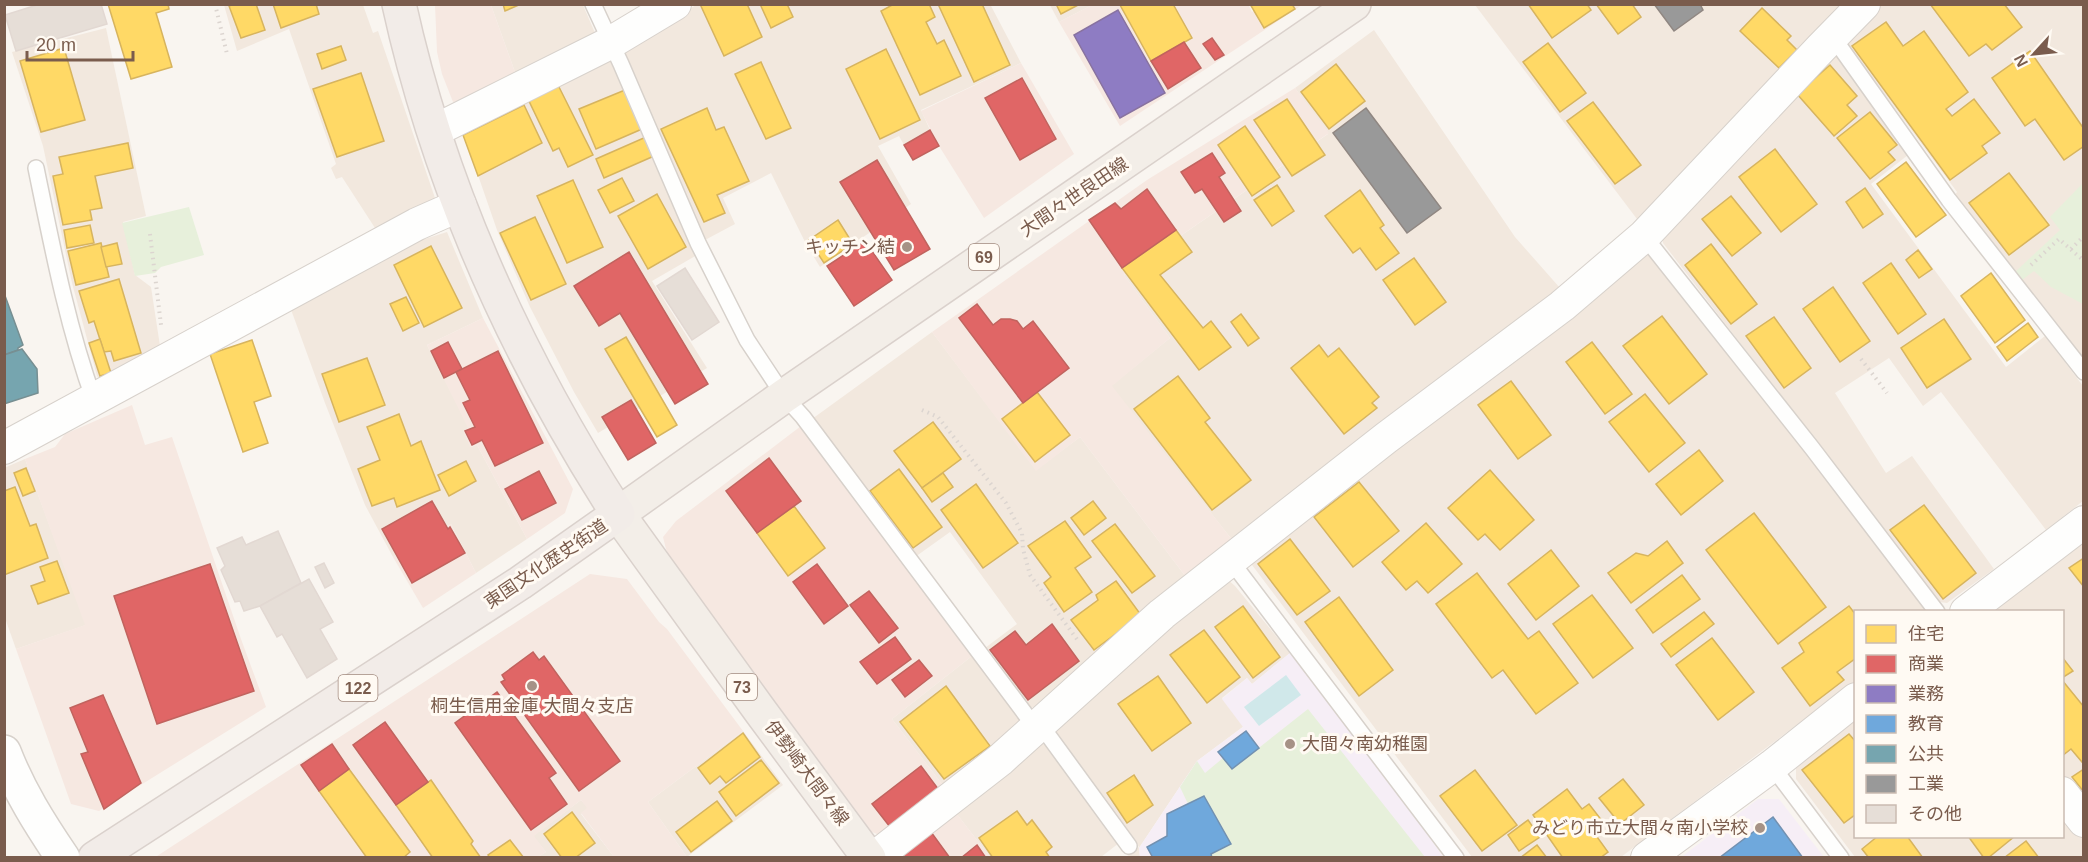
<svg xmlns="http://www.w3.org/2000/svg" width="2088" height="862" font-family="Arial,'Noto Sans JP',sans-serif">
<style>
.residential{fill:#f2e8de}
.commercial{fill:#f6e8e1}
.education{fill:#f6eef6}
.green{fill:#e7f0db}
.water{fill:#d0e8ea}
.homes{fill:#ffd966;stroke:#d7b45e;stroke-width:1.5}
.shops{fill:#e06666;stroke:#c1635e;stroke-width:1.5}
.offices{fill:#8e7cc3;stroke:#8872a0;stroke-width:1.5}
.schools{fill:#6fa8dc;stroke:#7291b1;stroke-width:1.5}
.public{fill:#76a5af;stroke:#778f92;stroke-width:1.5}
.industry{fill:#999;stroke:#908782;stroke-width:1.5}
.building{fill:#e6ded7;stroke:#e2d8d2;stroke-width:1.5}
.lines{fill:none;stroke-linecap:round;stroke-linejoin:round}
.service-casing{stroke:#d7d1cb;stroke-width:18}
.minor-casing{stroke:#d7d1cb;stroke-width:34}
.tertiary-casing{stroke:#d7d1cb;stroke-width:36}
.primary-casing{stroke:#dad1cc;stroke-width:36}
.trunk-casing{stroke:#dad1cc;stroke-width:36}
.path{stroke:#dcd5d0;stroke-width:4;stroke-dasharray:1.5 4.5;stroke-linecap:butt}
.service{stroke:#fefefd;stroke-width:15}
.minor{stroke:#fefefd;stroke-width:32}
.tertiary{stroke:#fefefd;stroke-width:33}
.primary{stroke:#f3eee8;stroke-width:33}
.trunk{stroke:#f2ece8;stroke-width:33}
.poi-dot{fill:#a69286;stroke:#fffaf3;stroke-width:2}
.labels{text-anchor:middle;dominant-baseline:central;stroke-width:6;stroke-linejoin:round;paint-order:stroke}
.shield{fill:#fffaf3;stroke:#a28b7f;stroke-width:1.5}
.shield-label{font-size:16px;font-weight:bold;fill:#7a5c4d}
.street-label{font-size:18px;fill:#7a5c4d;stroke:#fffaf3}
.poi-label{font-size:18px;fill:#7a5c4d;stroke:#fffaf3;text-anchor:end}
</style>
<rect width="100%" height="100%" fill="#f9f5f0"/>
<g class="residential">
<polygon points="990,4 1021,63 921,110 930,130 904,145 899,136 878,146 911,204 820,267 806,244 771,173 723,198 735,224 705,240 627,61 625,50 696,5"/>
<polygon points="224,5 363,5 373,33 378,31 435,198 375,228 342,177 336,179 331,168 336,164 289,29 237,51"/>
<polygon points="491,5 583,5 595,33 516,75"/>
<polygon points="1050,5 1092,5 1059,22"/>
<polygon points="1475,5 1846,5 1640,223"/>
<polygon points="1881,5 2083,5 2083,360 1955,195 1957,192 1844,39"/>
<polygon points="106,28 146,216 123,222 135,275 151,287 160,346 100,379 97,376 72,283 43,146 12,52"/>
<polygon points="1374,30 1515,237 1560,288 1233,541 1111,386 1170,338 1124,275 1328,134 1295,88"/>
<polygon points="1834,51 1908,155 1871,184 2006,367 2045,336 2083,386 2083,501 2046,530 1941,392 1923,406 1889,358 1835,393 1886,473 1912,456 1994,569 1947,603 1940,602 1663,243 1663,235"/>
<polygon points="607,58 612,62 625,90 697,255 652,281 707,368 598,433 574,392 530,307 497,230 462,129"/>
<polygon points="447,232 483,318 427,345 469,428 471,447 477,445 527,539 476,573 451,524 393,557 365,505 325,403 289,304 412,243"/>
<polygon points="1651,254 1928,611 1856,612 1855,681 1621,857 1472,857 1249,561 1643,255"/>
<polygon points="932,332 1036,470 1080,437 1186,577 1036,708 1030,707 985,648 1017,624 950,532 915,557 812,419"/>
<polygon points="25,459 86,625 16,649 5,618 4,468"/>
<polygon points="2083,540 2083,803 2063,775 2062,612 1989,612"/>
<polygon points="1226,578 1235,586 1290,653 1252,684 1247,678 1222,698 1244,726 1197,761 1139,848 1140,857 1126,857 1139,847 1054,729"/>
<polygon points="972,656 1020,719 1018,725 945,788 892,719"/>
<polygon points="1855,718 1856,836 2062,836 2063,811 2083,838 2083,857 1855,857 1796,779 1796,766"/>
<polygon points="743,731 783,785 687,857 648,802"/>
<polygon points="1039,743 1047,745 1119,843 1101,857 990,857 956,813"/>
<polygon points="581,800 588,808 581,814 614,857 538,857 546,852 533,836"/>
</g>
<g class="commercial">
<polygon points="1248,4 1252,12 1264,5 1302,5 1120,126 1059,22 1092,5"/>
<polygon points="435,5 491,5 516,75 463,101 453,102 442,74 437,52"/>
<polygon points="1021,63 1074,154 984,218 939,146 921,111"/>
<polygon points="1295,88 1329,133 1124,275 1170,338 1112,386 1233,541 1186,577 1080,437 1036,471 932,332 1147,180"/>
<polygon points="483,318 573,489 565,513 527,539 477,445 470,447 463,431 468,428 427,345"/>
<polygon points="132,405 145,445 172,437 241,639 266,707 99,811 71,804 16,649 85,625 25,459 55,447 65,434"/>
<polygon points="801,426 972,656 892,719 945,788 882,836 872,832 672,562 666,549 663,537 676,521"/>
<polygon points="451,524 476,573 423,608 393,557"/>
<polygon points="590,574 627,579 659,622 667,629 743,731 648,802 687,857 614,857 581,813 587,808 581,800 534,836 546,852 538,857 154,858"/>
<polygon points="956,813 990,857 897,858"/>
</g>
<g class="education">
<polygon points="1290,653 1427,834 1443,857 1140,858 1139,848 1197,761 1243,727 1222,699 1247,678 1252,684"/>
<polygon points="1758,799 1779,799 1824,857 1680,858"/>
</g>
<g class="green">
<polygon points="2083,183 2083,304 2051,287 2034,271 2022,280 2015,272 2060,230 2050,217"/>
<polygon points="189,207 204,255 161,267 155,273 135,276 122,223"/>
<polygon points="1308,709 1425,857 1212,857 1211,854 1231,844 1204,796 1188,804 1180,787 1197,761 1205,773 1223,758 1232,769"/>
</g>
<polygon class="water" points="1286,675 1301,695 1259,726 1244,707"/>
<g class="homes">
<polygon points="108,4 168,4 169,9 156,13 172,67 131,79"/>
<polygon points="234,4 256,4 265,30 241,38 229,6"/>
<polygon points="273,4 316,4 319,14 281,28"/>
<polygon points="503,4 521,4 505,11"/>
<polygon points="700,4 747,4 762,37 724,56"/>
<polygon points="760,4 787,4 793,17 771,28"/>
<polygon points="894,4 929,4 935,17 926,22 937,44 944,40 961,76 920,95 881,11"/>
<polygon points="938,4 982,4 1010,65 974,82"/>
<polygon points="1056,4 1080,4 1061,14"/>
<polygon points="1173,4 1192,38 1151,61 1120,5"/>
<polygon points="1250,4 1292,4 1295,9 1264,28"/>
<polygon points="1528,4 1587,4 1591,10 1552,38"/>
<polygon points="1596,4 1632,4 1641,17 1618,34"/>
<polygon points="1930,4 2004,4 2022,27 1992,50 1986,44 1969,56"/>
<polygon points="1762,8 1791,36 1787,40 1797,50 1779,68 1740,31"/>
<polygon points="1886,22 1903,46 1924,31 1968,92 1946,109 1952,116 1974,99 2000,133 1982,146 1987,153 1950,180 1852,46"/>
<polygon points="1548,43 1586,93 1560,112 1523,62"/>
<polygon points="341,46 346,60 322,69 317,54"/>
<polygon points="64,48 85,120 41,132 20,61"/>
<polygon points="886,49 920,120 880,139 846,69"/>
<polygon points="2030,51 2084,129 2084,146 2064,160 2035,119 2025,126 1992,78"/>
<polygon points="761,62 791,128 766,139 735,74"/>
<polygon points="1336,64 1365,101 1329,129 1301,92"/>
<polygon points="1830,65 1857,96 1847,105 1857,116 1834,136 1797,94"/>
<polygon points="361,73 384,141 337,157 313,89"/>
<polygon points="558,85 593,155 568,167 559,148 553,151 528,99"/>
<polygon points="625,90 642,129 596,149 579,109"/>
<polygon points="1287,99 1325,155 1292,176 1254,120"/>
<polygon points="1593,102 1641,165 1615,184 1567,121"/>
<polygon points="524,105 542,143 478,176 463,135"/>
<polygon points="707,108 716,130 724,127 749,181 717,195 725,213 704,222 661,129"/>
<polygon points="1870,112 1897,145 1888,152 1895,160 1870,179 1837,138"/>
<polygon points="1245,126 1280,177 1252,196 1218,145"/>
<polygon points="646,137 654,156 604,178 596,159"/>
<polygon points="128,143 133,168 95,176 102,208 90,210 92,220 63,225 53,176 63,174 59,157"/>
<polygon points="1775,149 1817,204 1781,232 1739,177"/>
<polygon points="1906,162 1946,215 1916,237 1877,184"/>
<polygon points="2009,173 2049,225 2009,255 1969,203"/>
<polygon points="622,178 634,201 610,213 598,190"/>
<polygon points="573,180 603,247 567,263 537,196"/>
<polygon points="1277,185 1294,211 1272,226 1254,200"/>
<polygon points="1865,188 1883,214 1863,228 1846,202"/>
<polygon points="1360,190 1384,225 1380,228 1399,253 1376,270 1360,248 1353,253 1325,216"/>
<polygon points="657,194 686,247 648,269 618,216"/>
<polygon points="1731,196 1761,233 1732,256 1702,219"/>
<polygon points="535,217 566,284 531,300 500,233"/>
<polygon points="838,220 853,244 824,263 809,240"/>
<polygon points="90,225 94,243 67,248 64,230"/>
<polygon points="1176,230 1192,252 1160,275 1203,328 1211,321 1231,347 1199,370 1122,268"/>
<polygon points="101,243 109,277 76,285 68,251"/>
<polygon points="117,243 122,264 106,267 101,247"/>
<polygon points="1711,244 1757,304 1731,324 1685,265"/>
<polygon points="431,246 462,308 424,327 394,265"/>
<polygon points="1918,250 1932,269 1919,278 1906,260"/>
<polygon points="1414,258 1446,302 1415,325 1383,280"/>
<polygon points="1891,263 1926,314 1898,334 1863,283"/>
<polygon points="1991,273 2025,320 1995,343 1961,296"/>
<polygon points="119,279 141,353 114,361 111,351 104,352 94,321 89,323 79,291"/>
<polygon points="1833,287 1870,341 1840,362 1803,309"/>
<polygon points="406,297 419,323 403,331 390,304"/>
<polygon points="1241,314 1259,338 1248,346 1231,322"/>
<polygon points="1662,316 1707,374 1669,404 1623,346"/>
<polygon points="1774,317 1811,368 1784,388 1746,336"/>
<polygon points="1944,319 1971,359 1927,388 1901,348"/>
<polygon points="2028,323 2038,337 2007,361 1997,347"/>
<polygon points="626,337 677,425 657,437 605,349"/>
<polygon points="100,339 111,373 100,376 89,343"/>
<polygon points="252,340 271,396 254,402 268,443 243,452 210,354"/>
<polygon points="1592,342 1632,394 1605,414 1566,362"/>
<polygon points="1319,345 1328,357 1339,348 1379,397 1372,403 1377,408 1344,434 1291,368"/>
<polygon points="367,358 385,405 339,422 322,374"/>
<polygon points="1178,376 1210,418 1205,422 1251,480 1212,510 1134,409"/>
<polygon points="1511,381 1551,435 1518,459 1478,405"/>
<polygon points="1037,392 1070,435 1035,462 1002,419"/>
<polygon points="1645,394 1685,443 1649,472 1609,422"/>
<polygon points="399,414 411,446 421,441 440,490 397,507 394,498 372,506 358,469 380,460 367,427"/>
<polygon points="933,422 961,459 922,488 894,451"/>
<polygon points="1699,450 1723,481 1681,515 1656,484"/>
<polygon points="466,461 476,481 449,496 438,475"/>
<polygon points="26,468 35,491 23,496 14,473"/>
<polygon points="899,469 942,527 913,548 870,491"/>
<polygon points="1490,470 1534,520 1500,550 1485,534 1478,540 1448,508"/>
<polygon points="943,473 953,487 932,502 922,488"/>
<polygon points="1359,482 1399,531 1353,567 1314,517"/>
<polygon points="976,484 1018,543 983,568 941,510"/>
<polygon points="15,487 30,526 36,524 48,558 4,575 4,491"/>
<polygon points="1093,501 1106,518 1084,535 1071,518"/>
<polygon points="1924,505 1976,573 1943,599 1890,530"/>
<polygon points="794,506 825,548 788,576 757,533"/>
<polygon points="1754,513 1826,607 1778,644 1706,550"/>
<polygon points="1065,521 1091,557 1075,568 1092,592 1064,612 1044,583 1051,577 1028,546"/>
<polygon points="1426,523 1462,564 1428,593 1417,581 1406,590 1382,562"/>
<polygon points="1115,524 1155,576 1132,593 1092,541"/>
<polygon points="1290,539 1330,591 1297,615 1258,564"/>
<polygon points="1667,541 1683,563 1631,603 1608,573 1636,553 1648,556"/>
<polygon points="1551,550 1579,586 1536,620 1508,584"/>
<polygon points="2084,558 2084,587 2069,568"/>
<polygon points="57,561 69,593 38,604 31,586 45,581 40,567"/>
<polygon points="1477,573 1528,639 1539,631 1578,683 1536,714 1503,670 1492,678 1436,604"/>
<polygon points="1682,575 1700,599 1653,633 1636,610"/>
<polygon points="1116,581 1141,615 1094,650 1071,620 1098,600 1096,595"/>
<polygon points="1592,595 1633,648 1593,678 1553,624"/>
<polygon points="1339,597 1393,670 1359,696 1305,622"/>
<polygon points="1243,606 1280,657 1253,678 1215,627"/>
<polygon points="1849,606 1856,615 1856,658 1837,672 1844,680 1810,706 1782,668 1804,652 1799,643"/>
<polygon points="1704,612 1714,624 1671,657 1661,644"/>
<polygon points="1204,630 1240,677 1207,703 1170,655"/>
<polygon points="1712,638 1754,692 1718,720 1676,665"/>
<polygon points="2062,657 2073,671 2062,678"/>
<polygon points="1158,676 1191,723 1152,751 1118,704"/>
<polygon points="2062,680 2084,707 2084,761 2082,762 2071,749 2062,756"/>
<polygon points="946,686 990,746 944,779 900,722"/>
<polygon points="743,733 760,757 726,783 720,776 710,784 698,768"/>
<polygon points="1849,734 1856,742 1856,814 1844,823 1802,770"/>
<polygon points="761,760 779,783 736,816 719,792"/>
<polygon points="349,769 410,852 403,858 367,858 319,791"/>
<polygon points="2084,769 2084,792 2072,777"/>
<polygon points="1475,770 1517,825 1482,851 1440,796"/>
<polygon points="1134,775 1153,805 1127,823 1107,793"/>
<polygon points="1623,779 1644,805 1620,824 1599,798"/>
<polygon points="431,780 473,841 471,844 481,858 433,858 396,805"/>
<polygon points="1567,789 1582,809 1589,804 1603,822 1592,830 1608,852 1600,858 1563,858 1533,815"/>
<polygon points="717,801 732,821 691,852 676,832"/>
<polygon points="1017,811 1027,825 1032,820 1052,847 1046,852 1050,858 993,858 979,838"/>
<polygon points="572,812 595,843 575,858 562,858 544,834"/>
<polygon points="1528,820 1540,837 1519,851 1508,835"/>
<polygon points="1878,836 1907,836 1923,858 1869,858 1862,849"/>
<polygon points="1968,836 2015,836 1988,858 1984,858"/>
<polygon points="510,840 524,858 490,858 488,855"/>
<polygon points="2026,841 2039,858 2004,858"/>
<polygon points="1537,845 1547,858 1520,858"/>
</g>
<g class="shops">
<polygon points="1212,38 1224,55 1215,60 1203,44"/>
<polygon points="1184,42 1201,68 1168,89 1151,61"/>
<polygon points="1022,78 1056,139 1020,160 985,98"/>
<polygon points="930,130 939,146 913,160 904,145"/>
<polygon points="1212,153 1225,173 1219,177 1241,211 1224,222 1202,189 1195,193 1181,172"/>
<polygon points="877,160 930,249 894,270 840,182"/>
<polygon points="1147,189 1176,230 1122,268 1089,220 1115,203 1121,209"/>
<polygon points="865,241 892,280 854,306 827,266"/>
<polygon points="629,252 708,384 675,404 620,313 599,326 574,286"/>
<polygon points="977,304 993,325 1001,319 1010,319 1017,321 1023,329 1033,321 1069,368 1023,403 959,318"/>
<polygon points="448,342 462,369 444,378 431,351"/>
<polygon points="498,351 543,443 495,466 482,440 472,445 465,431 475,427 463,403 470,400 456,372"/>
<polygon points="631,400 656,443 628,460 602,417"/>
<polygon points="769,458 801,501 757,533 726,491"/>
<polygon points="539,471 556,503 522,520 505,489"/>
<polygon points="432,501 448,529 450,527 465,553 412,583 382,529"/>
<polygon points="210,564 254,691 157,724 114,596"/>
<polygon points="817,564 848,606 824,624 793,582"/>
<polygon points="869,591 898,628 879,643 850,605"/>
<polygon points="1052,624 1079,661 1028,700 990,650 1015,631 1026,645"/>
<polygon points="895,637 911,659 877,684 860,662"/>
<polygon points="533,652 539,660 544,656 620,761 579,791 501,682 505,680 502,675"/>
<polygon points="919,660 932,676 905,697 892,680"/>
<polygon points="497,692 556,773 549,778 567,804 531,830 455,723"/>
<polygon points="103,695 141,783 104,809 81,754 88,752 70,708"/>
<polygon points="385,722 428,782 396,805 353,745"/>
<polygon points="332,744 349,769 319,791 301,765"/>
<polygon points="921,766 939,790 890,827 872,804"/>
<polygon points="931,832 950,858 897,858"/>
<polygon points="977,845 986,858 961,858"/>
</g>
<polygon class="offices" points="1118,10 1165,93 1120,118 1074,35"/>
<g class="schools">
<polygon points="1246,731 1259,748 1232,769 1218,752"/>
<polygon points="1204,796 1231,844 1211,854 1212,858 1153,858 1147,847 1167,836 1167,814"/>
<polygon points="1773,817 1803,858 1719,858"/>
</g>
<g class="public">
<polygon points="4,293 23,345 18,348 18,350 4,355"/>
<polygon points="22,349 37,369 38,393 4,404 4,355"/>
</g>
<g class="industry">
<polygon points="1654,4 1700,4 1703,10 1674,31"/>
<polygon points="1366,108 1441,208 1407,233 1333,133"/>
</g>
<g class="building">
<polygon points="40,4 101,4 107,24 16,51 5,15"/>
<polygon points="685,268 719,322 692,340 657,286"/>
<polygon points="278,531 301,583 260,606 244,611 240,601 235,602 221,570 225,566 217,548 242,537 246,545"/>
<polygon points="324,563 334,583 325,588 315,567"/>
<polygon points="309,579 333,622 320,629 337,659 307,678 282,634 277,637 260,606"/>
</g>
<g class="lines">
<g class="service-casing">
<g id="service">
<polyline points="593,4 621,64 698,243 747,340 784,396 803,417 1035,727"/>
<polyline points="1831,37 1840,47 1949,200 2084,372"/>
<path d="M 36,168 C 52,246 67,325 94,400"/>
<polyline points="1644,236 1812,448 1937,612"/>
<polyline points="1231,561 1456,858"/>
<polyline points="1040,724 1129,846"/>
<polyline points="1772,766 1841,858"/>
</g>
</g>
<g class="minor-casing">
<g id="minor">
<polyline points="434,131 610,43 675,4"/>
<polyline points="4,448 417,224 460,205"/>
<polyline points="1966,612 2084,522"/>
<polyline points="2062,793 2084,821"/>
<polyline points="874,858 1000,760 1162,614 1386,438 1562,306 1644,236 1821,48 1864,4"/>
<polyline points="1647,858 1772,766 1856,699"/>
</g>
</g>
<g class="tertiary-casing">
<path id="tertiary" d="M 4,752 C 19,791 40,824 63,858"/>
</g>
<g class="primary-casing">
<polyline id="primary" points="869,858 761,712 618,514 784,396 1354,4"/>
</g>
<g class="trunk-casing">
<path id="trunk" d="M 95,858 L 520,583 L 618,514 C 518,359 439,186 399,4"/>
</g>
<g class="path">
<polyline points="215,4 227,54"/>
<polyline points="150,234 161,325"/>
<polyline points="2071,249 2084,236"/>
<polyline points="2031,265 2059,239 2084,261"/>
<polyline points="1861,359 1887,393"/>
<polyline points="922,410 938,417 1006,503 1022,533 1023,549 1030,575 1079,642"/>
</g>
<use href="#service" class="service"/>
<use href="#minor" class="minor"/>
<use href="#tertiary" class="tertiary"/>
<use href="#primary" class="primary"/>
<use href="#trunk" class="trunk"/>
</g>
<g class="poi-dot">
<circle cx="907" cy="247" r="6"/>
<circle cx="532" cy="686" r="6"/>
<circle cx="1290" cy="744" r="6"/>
<circle cx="1760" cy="828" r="6"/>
</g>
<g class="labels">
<g class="shield">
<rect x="969" y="244" width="30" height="26" rx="4.5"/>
<rect x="727" y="674" width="30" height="26" rx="4.5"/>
<rect x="338.5" y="675" width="39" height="26" rx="4.5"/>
</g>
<g class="shield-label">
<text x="984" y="257">69</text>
<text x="742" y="687">73</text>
<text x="358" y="688">122</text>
</g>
<g class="street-label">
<text transform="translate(1074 197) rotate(-34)">大間々世良田線</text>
<text transform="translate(546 564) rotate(-34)">東国文化歴史街道</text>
<text transform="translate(807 773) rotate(53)">伊勢崎大間々線</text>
</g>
<g class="poi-label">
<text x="895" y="247">キッチン結</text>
<text x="532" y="706" text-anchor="middle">桐生信用金庫 大間々支店</text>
<text x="1302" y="744" text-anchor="start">大間々南幼稚園</text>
<text x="1748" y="828">みどり市立大間々南小学校</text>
</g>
</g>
<rect width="2088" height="862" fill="none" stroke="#7a5c4d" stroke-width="12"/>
<rect x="1854" y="610" width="210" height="228" fill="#fffaf3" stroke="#cabbb1" stroke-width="1.5"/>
<rect x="1866" y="625" width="30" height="18" fill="#ffd966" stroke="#cabbb1" stroke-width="1.5"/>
<text x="1908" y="640" font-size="18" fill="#7a5c4d">住宅</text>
<rect x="1866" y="655" width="30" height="18" fill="#e06666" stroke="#cabbb1" stroke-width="1.5"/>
<text x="1908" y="670" font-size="18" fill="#7a5c4d">商業</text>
<rect x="1866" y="685" width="30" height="18" fill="#8e7cc3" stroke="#cabbb1" stroke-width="1.5"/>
<text x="1908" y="700" font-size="18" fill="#7a5c4d">業務</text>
<rect x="1866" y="715" width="30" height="18" fill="#6fa8dc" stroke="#cabbb1" stroke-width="1.5"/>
<text x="1908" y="730" font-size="18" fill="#7a5c4d">教育</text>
<rect x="1866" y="745" width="30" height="18" fill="#76a5af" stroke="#cabbb1" stroke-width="1.5"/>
<text x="1908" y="760" font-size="18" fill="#7a5c4d">公共</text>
<rect x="1866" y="775" width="30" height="18" fill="#999999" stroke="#cabbb1" stroke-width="1.5"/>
<text x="1908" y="790" font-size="18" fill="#7a5c4d">工業</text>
<rect x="1866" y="805" width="30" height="18" fill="#e6ded7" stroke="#cabbb1" stroke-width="1.5"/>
<text x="1908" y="820" font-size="18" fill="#7a5c4d">その他</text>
<g transform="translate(2034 54) rotate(243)" stroke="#fffaf3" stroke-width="4.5" paint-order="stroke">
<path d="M0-4.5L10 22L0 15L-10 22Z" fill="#7a5c4d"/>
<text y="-9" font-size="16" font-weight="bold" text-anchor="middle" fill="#7a5c4d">N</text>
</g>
<path d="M27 51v9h106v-9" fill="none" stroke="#7a5c4d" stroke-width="3"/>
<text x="36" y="51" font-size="18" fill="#7a5c4d" stroke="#fffaf3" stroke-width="4.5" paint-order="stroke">20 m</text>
</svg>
